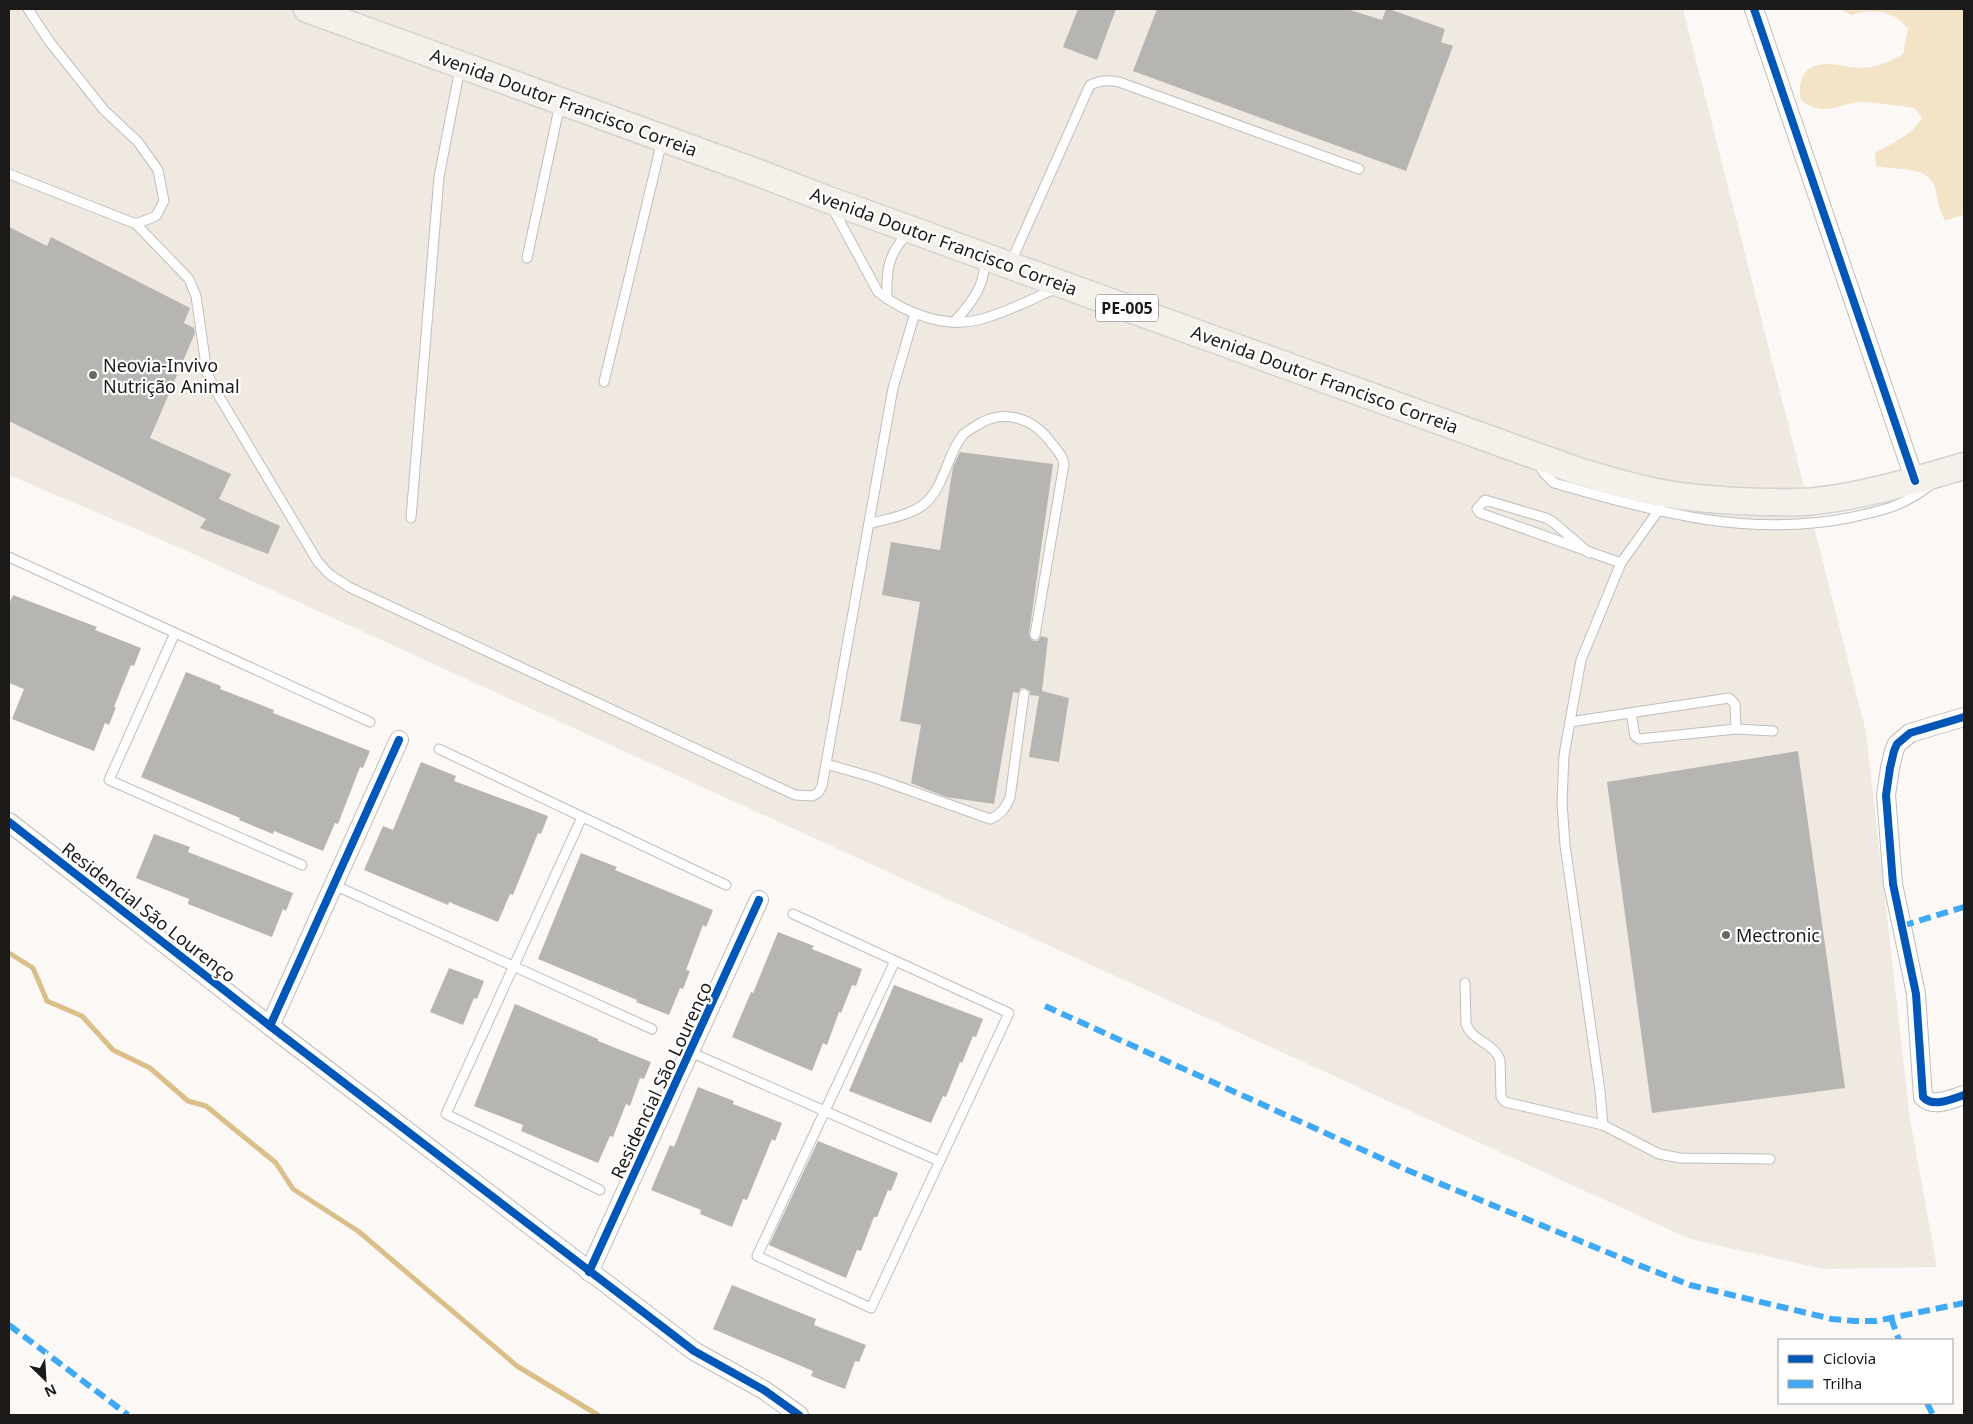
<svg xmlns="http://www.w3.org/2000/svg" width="1973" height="1424" font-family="'Noto Sans',sans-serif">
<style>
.built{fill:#efe9e1}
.green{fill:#f3e4c8}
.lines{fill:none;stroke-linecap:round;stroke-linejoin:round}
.stream{stroke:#dbbf8a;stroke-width:5}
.building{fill:#b7b5b2}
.service-casing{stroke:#c0bebc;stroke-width:11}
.minor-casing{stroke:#c0bebc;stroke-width:20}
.primary-casing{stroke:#d4d3d1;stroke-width:29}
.service{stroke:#fefefe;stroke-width:9}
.minor{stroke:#fefefe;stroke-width:18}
.primary{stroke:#f4f1eb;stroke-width:26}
.quiet{stroke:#3fa9f5;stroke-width:6;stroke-dasharray:12 6;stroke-linecap:butt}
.cycleway-casing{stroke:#fff;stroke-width:11}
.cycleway{stroke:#0057b8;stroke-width:8}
.poi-dot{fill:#6a6865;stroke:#fff;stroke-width:2}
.labels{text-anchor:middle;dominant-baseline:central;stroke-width:4.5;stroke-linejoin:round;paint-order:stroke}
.shield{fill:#fff;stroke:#605f5d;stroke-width:1}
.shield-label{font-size:16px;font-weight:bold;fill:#1c1a18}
.street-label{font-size:18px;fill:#1c1a18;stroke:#fff}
.poi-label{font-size:18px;fill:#1c1a18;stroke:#fff;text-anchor:start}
</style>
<rect width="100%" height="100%" fill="#fbf8f5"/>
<polygon class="built" points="9,9 1683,9 1866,732 1910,1119 1937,1267 1824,1269 1690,1239 178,547 9,475"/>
<path class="green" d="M 1840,9 L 1964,9 L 1964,215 L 1945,220 C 1937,207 1939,201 1935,187 C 1927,164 1895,171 1876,166 L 1875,153 C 1893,143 1911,136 1922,118 L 1915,108 C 1899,106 1881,103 1864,102 C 1839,102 1825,119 1801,100 C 1797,83 1803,65 1824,64 C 1839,63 1855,70 1871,67 C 1882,65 1893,60 1903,54 L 1908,29 C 1894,10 1873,8 1851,15 Z"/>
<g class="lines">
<polyline class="stream" points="9,953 33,968 47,1001 82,1016 113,1050 150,1068 188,1101 206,1106 276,1163 293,1189 358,1231 517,1366 598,1415"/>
</g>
<g class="building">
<polygon points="1078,9 1116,9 1097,60 1063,47"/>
<polygon points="1157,9 1347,9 1382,20 1386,9 1389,9 1445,29 1441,42 1453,46 1406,171 1133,71"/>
<polygon points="9,227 47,246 51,237 190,308 184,323 194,328 195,333 150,438 231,474 219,499 280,526 268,554 200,528 206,519 9,421"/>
<polygon points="960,452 1053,464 1029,634 1031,639 1033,641 1038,641 1041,636 1048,638 1042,691 1069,698 1059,762 1029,757 1039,696 1030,695 1030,691 1025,688 1021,688 1018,693 1013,692 994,804 946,797 911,783 921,725 900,721 920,602 882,595 891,542 940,550 953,467"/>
<polygon points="13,595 97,627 95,630 141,648 134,666 131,665 114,707 116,707 109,725 105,723 94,751 12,719 24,689 9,683 9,604"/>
<polygon points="186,672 221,686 220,689 274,710 273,713 370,751 363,768 360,767 338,824 335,823 323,851 274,831 273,834 239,820 240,818 141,777"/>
<polygon points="1798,751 1845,1088 1652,1113 1607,782"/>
<polygon points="421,762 456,776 454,781 548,816 541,834 538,833 513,895 510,894 498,922 449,902 448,905 364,870 383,826 393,830"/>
<polygon points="154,834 190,847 188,852 293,893 286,911 283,909 272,937 188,904 189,899 136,878"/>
<polygon points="581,853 617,867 615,870 713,910 706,927 703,925 686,970 690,971 683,989 680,988 669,1015 636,1002 637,1000 538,959"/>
<polygon points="778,932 814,946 812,949 862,969 856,986 852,985 841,1013 839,1012 827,1045 823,1043 812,1071 732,1037 751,992 753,993"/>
<polygon points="449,968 484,981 477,999 474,998 463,1025 430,1012"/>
<polygon points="894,985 983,1019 976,1037 973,1036 962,1063 960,1062 946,1097 943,1096 931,1123 849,1091"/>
<polygon points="515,1004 598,1039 598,1041 651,1062 644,1079 640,1078 630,1106 626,1104 613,1137 610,1136 598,1163 521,1131 523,1125 474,1106"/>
<polygon points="698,1087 734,1101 733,1104 782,1123 775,1141 772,1139 747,1200 743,1199 732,1227 700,1214 701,1210 651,1190 670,1145 674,1147"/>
<polygon points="818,1141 898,1173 891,1191 888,1190 877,1217 874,1217 861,1251 857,1250 846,1278 769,1245"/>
<polygon points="732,1285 816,1319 814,1325 866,1345 859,1362 855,1361 845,1389 811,1376 813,1371 713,1329"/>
</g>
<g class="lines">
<g class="service-casing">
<g id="service">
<polyline points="9,174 136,224 156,216 164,201 158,170 138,142 104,110 49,41 28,9"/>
<path d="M 832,207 L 878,292 C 905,313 943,328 978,320 C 1006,313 1032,299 1057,288"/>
<polyline points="136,224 189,279 196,296 207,373 217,393 318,562 329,574 349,587 795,795 812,796 818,793 822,786 893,388 915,313"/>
<polyline points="527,258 560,104"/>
<path d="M 1011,262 L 1090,85 C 1101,80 1107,80 1119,82 L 1359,169"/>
<path d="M 887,299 C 886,269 888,254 909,232"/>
<path d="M 954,322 C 970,305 987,284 984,259"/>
<polyline points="604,382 662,141"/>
<path d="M 1538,462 L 1544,473 L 1554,483 C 1654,511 1748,539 1853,517 C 1887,509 1901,507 1929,486"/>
<polyline points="1665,497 1658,511 1621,563 1581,660 1564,755 1562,802 1565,845 1600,1091 1603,1125 1659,1154 1680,1158 1770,1159"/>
<polyline points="411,518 439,177 460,68"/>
<path d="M 869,524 C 886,519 908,516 923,505 C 944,489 946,457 962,436 C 965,432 970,430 974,427 C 1002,407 1033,417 1052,444 C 1057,450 1063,456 1064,464 L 1035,635"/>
<polyline points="1589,553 1553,522 1546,518 1485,500 1477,509 1480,513 1621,563"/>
<polyline points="9,557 370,722"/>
<polyline points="175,633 109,780 302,865"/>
<polyline points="1631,713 1635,736 1639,739 1736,729 1773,731"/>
<polyline points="1570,722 1729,698 1735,704 1736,729"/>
<polyline points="439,749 726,885"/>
<path d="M 826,764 L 872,777 L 990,819 C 1001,815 1005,808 1010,798 L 1024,694"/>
<polyline points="582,817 446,1114 600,1190"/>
<polyline points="334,885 652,1029"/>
<polyline points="793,914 1009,1013 871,1308 757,1256 895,961"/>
<path d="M 1465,983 L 1466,1024 C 1472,1041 1494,1043 1500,1060 L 1501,1097 L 1505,1102 L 1603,1125"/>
<polyline points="690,1052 939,1161"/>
</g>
</g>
<g class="minor-casing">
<g id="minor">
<polyline points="1754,9 1915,481"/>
<path d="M 1964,717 L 1910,733 L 1897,744 L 1894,751 L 1890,768 L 1886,795 L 1893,884 L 1916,994 L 1923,1097 C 1933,1108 1952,1099 1964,1095"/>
<polyline points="9,822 270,1026 694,1351 764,1390 799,1415"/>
<polyline points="270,1026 399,740"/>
<polyline points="589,1272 759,900"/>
</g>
</g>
<g class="primary-casing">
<path id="primary" d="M 307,9 L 756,172 L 829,200 L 1575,470 C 1605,479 1637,489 1668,494 C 1699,499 1731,501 1763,502 C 1780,502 1799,503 1816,501 C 1867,495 1916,480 1964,466"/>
</g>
<use href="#service" class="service"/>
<use href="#minor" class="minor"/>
<use href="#primary" class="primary"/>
<g class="quiet">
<polyline points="1902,926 1964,907"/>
<polyline points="1045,1006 1407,1170 1636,1264 1690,1285 1832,1319 1854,1321 1876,1321 1964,1303"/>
<polyline points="1891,1318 1899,1340"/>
<polyline points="9,1325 128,1415"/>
<polyline points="1927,1403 1933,1415"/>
</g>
<g class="cycleway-casing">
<g id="cycleway">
<polyline points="1754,9 1915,481"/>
<path d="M 1964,717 L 1910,733 L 1897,744 L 1894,751 L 1890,768 L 1886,795 L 1893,884 L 1916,994 L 1923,1097 C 1933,1108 1952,1099 1964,1095"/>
<polyline points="9,822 270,1026 694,1351 764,1390 799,1415"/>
<polyline points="270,1026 399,740"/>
<polyline points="589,1272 759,900"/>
</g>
</g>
<use href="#cycleway" class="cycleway"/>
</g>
<g class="poi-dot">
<circle cx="93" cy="375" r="5"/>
<circle cx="1726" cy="935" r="5"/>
</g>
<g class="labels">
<rect class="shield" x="1096" y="294.5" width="62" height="27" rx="4"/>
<g class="shield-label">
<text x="1127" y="308">PE-005</text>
</g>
<g class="street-label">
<text transform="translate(564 102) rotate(20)">Avenida Doutor Francisco Correia</text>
<text transform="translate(944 241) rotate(20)">Avenida Doutor Francisco Correia</text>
<text transform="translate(1325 379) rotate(20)">Avenida Doutor Francisco Correia</text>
<text transform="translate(149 912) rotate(38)">Residencial São Lourenço</text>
<text transform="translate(661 1080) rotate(-65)">Residencial São Lourenço</text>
</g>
<g class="poi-label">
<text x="103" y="365">Neovia-Invivo<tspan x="103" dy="21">Nutrição Animal</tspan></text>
<text x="1736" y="935">Mectronic</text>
</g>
</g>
<rect width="1973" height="1424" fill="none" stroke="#1c1a18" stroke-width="20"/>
<rect x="1778" y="1339" width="175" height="65" fill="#ffffff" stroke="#a4a3a3"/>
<rect x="1788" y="1355" width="25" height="8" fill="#0057b8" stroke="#a4a3a3"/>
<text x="1823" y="1364" font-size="15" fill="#1c1a18">Ciclovia</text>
<rect x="1788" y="1380" width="25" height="8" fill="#3fa9f5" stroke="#a4a3a3"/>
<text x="1823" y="1389" font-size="15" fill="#1c1a18">Trilha</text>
<g transform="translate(45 1379) rotate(155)" stroke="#ffffff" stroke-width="4" paint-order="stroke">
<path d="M0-4L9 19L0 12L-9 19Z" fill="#1c1a18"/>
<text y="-8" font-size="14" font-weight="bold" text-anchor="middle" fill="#1c1a18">N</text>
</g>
</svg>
